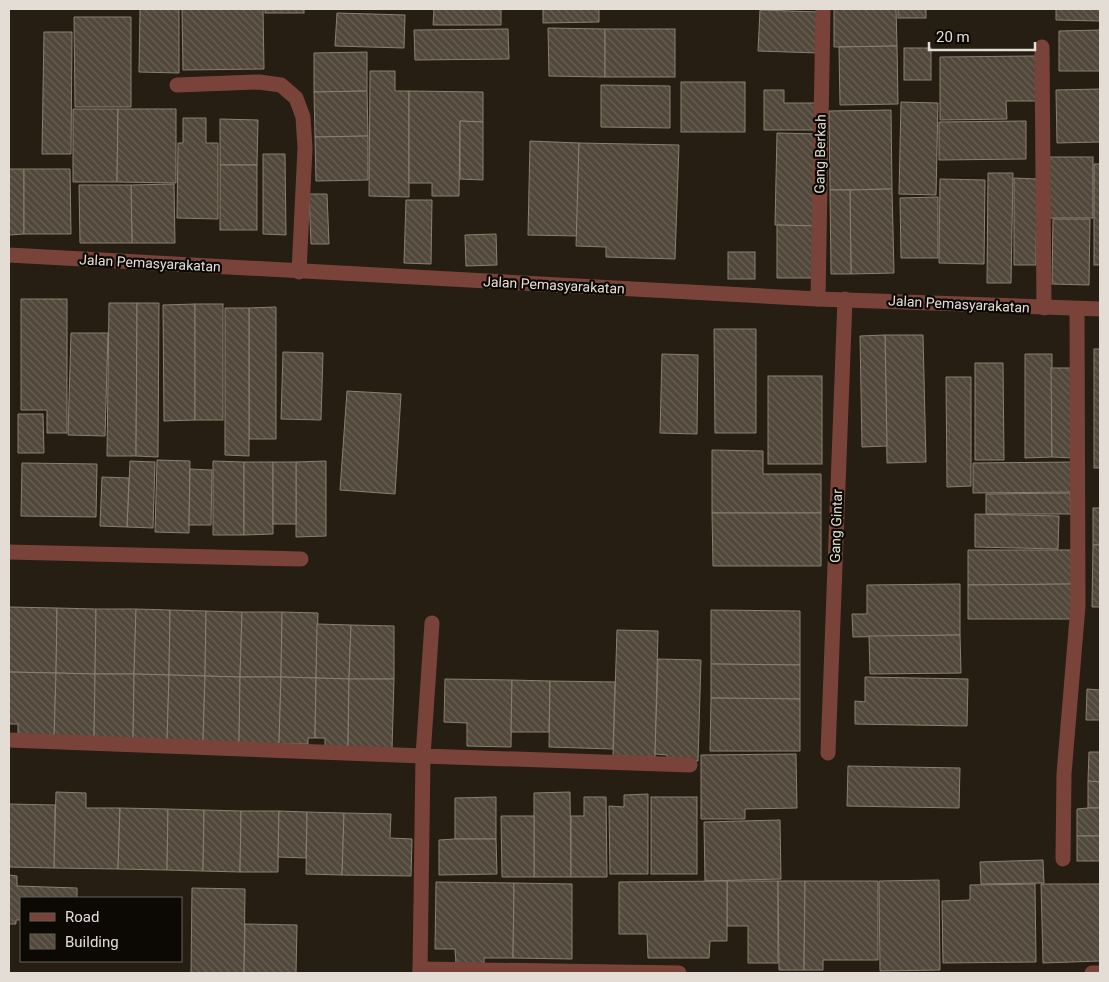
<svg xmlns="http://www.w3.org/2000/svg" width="1109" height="982" font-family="Roboto,sans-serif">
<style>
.building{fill:url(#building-back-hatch);stroke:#8a8071}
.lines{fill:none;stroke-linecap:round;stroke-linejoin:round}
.minor{stroke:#7a433a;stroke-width:15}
.labels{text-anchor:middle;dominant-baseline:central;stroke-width:4.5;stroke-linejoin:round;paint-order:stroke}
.street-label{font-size:14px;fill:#e3ddd6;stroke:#0c0905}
</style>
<defs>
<pattern id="building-back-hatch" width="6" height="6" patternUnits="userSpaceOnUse" patternTransform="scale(1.25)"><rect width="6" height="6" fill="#51473a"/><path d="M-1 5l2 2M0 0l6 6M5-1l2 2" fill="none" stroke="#6a6156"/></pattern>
</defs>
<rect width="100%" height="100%" fill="#261e12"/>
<g class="building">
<polygon points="140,9 179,9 179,73 139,72"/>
<polygon points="182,9 263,9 264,69 183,70"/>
<rect x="265" y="9" width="39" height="4"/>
<polygon points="434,9 501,9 501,25 433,25"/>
<polygon points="543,9 599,9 599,22 543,23"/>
<polygon points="834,9 896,9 897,46 834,47"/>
<rect x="898" y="9" width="28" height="9"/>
<polygon points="1056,9 1100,9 1100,21 1056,20"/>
<polygon points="760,10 820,12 819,53 758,51"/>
<polygon points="337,13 405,15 404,48 335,46"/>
<polygon points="74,17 131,17 131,107 75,107"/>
<polygon points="548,28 605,29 605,77 549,76"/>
<polygon points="508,29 509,59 415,60 414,30"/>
<rect x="605" y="29" width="70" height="48"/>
<polygon points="1100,30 1100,71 1059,71 1059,31"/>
<polygon points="44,32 72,32 71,154 42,154"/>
<polygon points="897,46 898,104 840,105 839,47"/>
<rect x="904" y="48" width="27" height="32"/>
<polygon points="367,52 367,91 314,92 314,53"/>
<polygon points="1037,56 1038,101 1006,101 1007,119 940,120 940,57"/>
<polygon points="370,71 395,71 395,91 409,91 409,197 369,196"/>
<rect x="681" y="82" width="64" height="50"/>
<polygon points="601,85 670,86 670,128 601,127"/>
<polygon points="1100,89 1100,142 1057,143 1056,90"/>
<polygon points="764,90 784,90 784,103 819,103 819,130 764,130"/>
<polygon points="367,91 368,136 315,137 314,92"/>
<polygon points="409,91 483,92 483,122 460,121 459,196 432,196 432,183 409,183"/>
<polygon points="901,102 938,103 936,195 899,194"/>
<polygon points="73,109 118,109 117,182 73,182"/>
<polygon points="118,109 176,109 176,183 117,182"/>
<polygon points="891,110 892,189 830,190 829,111"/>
<polygon points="183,118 206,118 206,143 218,143 218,219 177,218 178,143 183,143"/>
<polygon points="220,119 258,120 257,165 220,165"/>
<polygon points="460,121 483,122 483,180 460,179"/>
<polygon points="1026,121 1026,159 939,160 939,122"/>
<polygon points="777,133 820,134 819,226 775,225"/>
<polygon points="368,136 368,180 316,181 315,137"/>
<polygon points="530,141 579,143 577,236 528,235"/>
<polygon points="579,143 679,145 675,259 606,257 606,247 576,246"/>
<polygon points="263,154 285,154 286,235 263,234"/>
<rect x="1045" y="157" width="48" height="61"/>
<rect x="1094" y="164" width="6" height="101"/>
<rect x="220" y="165" width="37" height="65"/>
<polygon points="9,169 24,169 24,234 9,235"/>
<polygon points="24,169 70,169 71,234 24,234"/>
<polygon points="988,173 1013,173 1011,283 987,283"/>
<polygon points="1014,178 1037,179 1036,265 1014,265"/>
<polygon points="940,179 985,180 984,264 939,263"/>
<polygon points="174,184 175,243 132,243 131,185"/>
<polygon points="79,185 131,185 132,243 80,243"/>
<polygon points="892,189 894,273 851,274 850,190"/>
<polygon points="830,190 850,190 851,274 831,274"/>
<polygon points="309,194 327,194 329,244 311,244"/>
<polygon points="938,197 938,258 901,258 900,198"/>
<polygon points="406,200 432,200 431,264 404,263"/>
<polygon points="1053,219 1090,219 1089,285 1052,284"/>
<polygon points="777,225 819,226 818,278 777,278"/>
<polygon points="496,234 497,265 466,266 465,235"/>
<rect x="728" y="252" width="27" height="27"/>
<polygon points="21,299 67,299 67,433 47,433 47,410 21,410"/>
<polygon points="109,303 137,303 136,456 107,456"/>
<polygon points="137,303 159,303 158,457 136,456"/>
<polygon points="195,304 195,420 164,421 163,305"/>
<rect x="195" y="304" width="28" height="116"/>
<polygon points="276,307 276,439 249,439 249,308"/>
<polygon points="225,308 249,308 249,456 225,455"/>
<polygon points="714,329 756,329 756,433 715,433"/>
<polygon points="71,333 108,333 105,436 68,435"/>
<polygon points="885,335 923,335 926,462 887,463"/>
<polygon points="885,335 887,446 862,447 860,336"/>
<rect x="1094" y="349" width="6" height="119"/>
<polygon points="283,352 323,353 321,420 281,419"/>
<polygon points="662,354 698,355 697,434 660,433"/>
<polygon points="1025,354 1052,354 1052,457 1025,458"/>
<polygon points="975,363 1003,363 1004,460 975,460"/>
<polygon points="1051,368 1075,368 1075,458 1052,457"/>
<rect x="768" y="376" width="54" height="88"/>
<polygon points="946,377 971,377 971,486 947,487"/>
<polygon points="347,391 401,394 395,494 340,490"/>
<polygon points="18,414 43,414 44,453 18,453"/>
<polygon points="712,450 763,451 763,474 821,474 821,513 712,513"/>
<polygon points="157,460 190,461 189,533 155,532"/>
<polygon points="130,461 155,462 153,528 127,527"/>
<polygon points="213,461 244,462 244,535 213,535"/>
<polygon points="326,461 326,536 296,537 296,462"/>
<polygon points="244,462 273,462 273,534 244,535"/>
<rect x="273" y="462" width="23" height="62"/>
<polygon points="1076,462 1077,492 973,493 973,463"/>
<polygon points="22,463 97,464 96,517 21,516"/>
<polygon points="190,469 212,470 211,525 189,525"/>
<polygon points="102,477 129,478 127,527 100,526"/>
<polygon points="1070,493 1071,514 986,514 986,494"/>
<rect x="1093" y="508" width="7" height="37"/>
<polygon points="712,513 821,513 821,566 713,566"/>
<polygon points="975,514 1059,516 1058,549 975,547"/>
<polygon points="1093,545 1100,545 1100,607 1092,607"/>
<polygon points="968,550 1074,550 1074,584 968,585"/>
<polygon points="960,584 960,635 853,637 852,614 867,614 867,585"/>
<polygon points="1074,584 1074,619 968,619 968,585"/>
<polygon points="9,607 57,608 56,673 9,672"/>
<polygon points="57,608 96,609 95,674 56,673"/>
<polygon points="96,609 136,609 134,674 95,674"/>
<polygon points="136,609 170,610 169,675 134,674"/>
<polygon points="170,610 206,611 205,676 169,675"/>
<polygon points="711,610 800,611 800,665 711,664"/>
<polygon points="206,611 242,612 240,677 205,676"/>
<polygon points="242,612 282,612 281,677 240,677"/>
<polygon points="282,612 318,613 316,678 281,677"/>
<polygon points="317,624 351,625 349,679 316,678"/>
<polygon points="351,625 394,626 394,679 349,679"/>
<polygon points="617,630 658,631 655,757 613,756"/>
<polygon points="960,635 961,673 870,674 869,636"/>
<polygon points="658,659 701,660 698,761 667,760 667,755 655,754"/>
<polygon points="711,664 800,665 800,699 711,698"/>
<polygon points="9,672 56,673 54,739 18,739 18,724 9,724"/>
<polygon points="56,673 95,674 94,740 54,739"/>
<polygon points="95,674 134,674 133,741 94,740"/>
<polygon points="134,674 169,675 167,742 133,741"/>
<polygon points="169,675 205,676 203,742 167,742"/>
<polygon points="205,676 240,677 239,743 203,742"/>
<polygon points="240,677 281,677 279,744 239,743"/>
<polygon points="281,677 316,678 315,738 308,738 308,744 279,744"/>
<polygon points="865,677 968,679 967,726 855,724 855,701 865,702"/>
<polygon points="316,678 349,679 348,748 325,748 325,738 315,738"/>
<polygon points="349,679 394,679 392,749 348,748"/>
<polygon points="445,679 512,680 511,747 467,746 467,723 444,722"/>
<polygon points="512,680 550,681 549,732 511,732"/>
<polygon points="550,681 615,682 613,749 549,747"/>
<polygon points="1087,689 1100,690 1100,720 1086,720"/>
<polygon points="711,698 800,699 800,751 710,751"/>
<polygon points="1089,752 1100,752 1100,782 1088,781"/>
<polygon points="796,754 797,808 745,809 745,819 701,819 701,755"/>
<polygon points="848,766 960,768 959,808 847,806"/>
<polygon points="1088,781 1100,782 1100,808 1088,808"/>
<polygon points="56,792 86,793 86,808 120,808 118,869 54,868"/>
<polygon points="570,792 571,877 534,877 534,793"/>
<polygon points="648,794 648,874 610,874 609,806 624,807 624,795"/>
<polygon points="496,797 496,839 455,839 455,798"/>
<polygon points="584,797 606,797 607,877 571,877 571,816 584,816"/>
<rect x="651" y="797" width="46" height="77"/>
<polygon points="9,804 55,805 54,868 9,867"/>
<polygon points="120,808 168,809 167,870 118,869"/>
<polygon points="1088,808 1100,808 1100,836 1077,836 1077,809"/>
<polygon points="168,809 204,810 203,871 167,870"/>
<polygon points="204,810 241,811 240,872 203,871"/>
<polygon points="241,811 279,811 278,872 240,872"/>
<polygon points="279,811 307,812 306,858 278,857"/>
<polygon points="307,812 344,813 342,875 306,874"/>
<polygon points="344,813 391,814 390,838 412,839 411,876 342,875"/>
<polygon points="501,816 534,816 534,877 502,877"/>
<polygon points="780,820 781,879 705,881 704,822"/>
<rect x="1077" y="836" width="23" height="25"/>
<polygon points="455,839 496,839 497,874 439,875 439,840"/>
<polygon points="1043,860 1044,883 981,884 980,862"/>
<polygon points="9,875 17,876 17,886 77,888 77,898 21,898 21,920 16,920 16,924 9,924"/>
<polygon points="939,880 940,970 880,971 879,881"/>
<polygon points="727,881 778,881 778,963 748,963 748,926 727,926"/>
<polygon points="727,881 727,941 710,941 709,958 648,958 647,934 619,934 619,882"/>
<polygon points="778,881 805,881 804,970 779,970"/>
<polygon points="805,881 878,881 878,960 823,960 823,970 804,970"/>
<polygon points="436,882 514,883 513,958 484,958 484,964 456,964 455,949 435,949"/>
<polygon points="514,883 572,884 572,959 513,958"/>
<polygon points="1035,884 1036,962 943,963 942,901 970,900 970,885"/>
<polygon points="1041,884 1100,884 1100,961 1043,963"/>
<polygon points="192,888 245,889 244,973 191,973"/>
<polygon points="245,924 297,925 296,973 244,973"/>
</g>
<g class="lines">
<g class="minor">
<polyline points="1042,47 1044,308"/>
<polyline points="177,85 259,82 281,85 296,98 303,117 305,148 299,272"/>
<polyline points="9,255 818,299 1100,309"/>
<polyline points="818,299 823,9"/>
<polyline points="9,552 301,559"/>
<polyline points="432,623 423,756 690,765"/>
<polyline points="9,740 423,756 420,973"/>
<polyline points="828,753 845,299"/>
<polyline points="1063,859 1064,774 1078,606 1077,309"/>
<polyline points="420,969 679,973"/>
<polyline points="1092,973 1100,973"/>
</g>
</g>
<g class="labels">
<g class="street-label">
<text transform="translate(820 154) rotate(-89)">Gang Berkah</text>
<text transform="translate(150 263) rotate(3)">Jalan Pemasyarakatan</text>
<text transform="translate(554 285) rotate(3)">Jalan Pemasyarakatan</text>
<text transform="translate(959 304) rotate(3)">Jalan Pemasyarakatan</text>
<text transform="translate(836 526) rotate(-88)">Gang Gintar</text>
</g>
</g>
<rect width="1109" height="982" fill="none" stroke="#e3ddd6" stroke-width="20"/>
<rect x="20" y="897" width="162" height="65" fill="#0c0905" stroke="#625e59"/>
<rect x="30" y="913" width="25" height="8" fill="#7a433a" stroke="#625e59"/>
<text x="65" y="922" font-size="15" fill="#e3ddd6">Road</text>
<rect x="30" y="934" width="25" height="15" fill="url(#building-back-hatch)" stroke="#625e59"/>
<text x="65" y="947" font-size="15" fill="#e3ddd6">Building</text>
<path d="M929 42v8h106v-8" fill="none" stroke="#e3ddd6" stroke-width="2.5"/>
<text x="936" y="42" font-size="15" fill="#e3ddd6" stroke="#0c0905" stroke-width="4" paint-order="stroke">20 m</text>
</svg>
